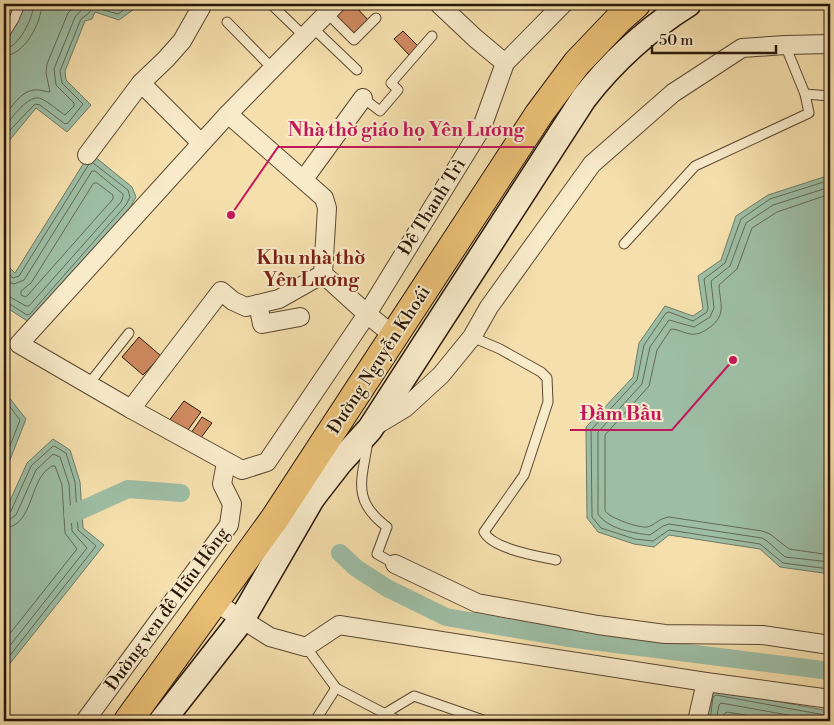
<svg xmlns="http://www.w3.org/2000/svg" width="834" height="725" font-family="'Libre Bodoni',serif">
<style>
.water{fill:#9dbea5;stroke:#6e7b66}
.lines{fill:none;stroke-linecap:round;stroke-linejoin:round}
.shore{stroke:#626a56;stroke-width:1}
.canal{stroke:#9dbea5;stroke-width:18}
.building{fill:#cf8a60;stroke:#281608}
.lane-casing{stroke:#5b4831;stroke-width:11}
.street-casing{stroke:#5b4831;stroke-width:20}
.secondary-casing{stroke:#281608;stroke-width:28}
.primary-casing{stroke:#281608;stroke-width:30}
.lane{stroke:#f8ebca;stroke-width:9}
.street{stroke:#f8ebca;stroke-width:18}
.secondary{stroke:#f8ebca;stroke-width:25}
.primary{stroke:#eac076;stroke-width:28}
.labels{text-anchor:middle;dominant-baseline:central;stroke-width:4;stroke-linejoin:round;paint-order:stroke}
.street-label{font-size:18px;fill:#281608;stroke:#f8ebca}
.neighbourhood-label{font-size:19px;font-weight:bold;fill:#7a1f14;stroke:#f8ebca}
.leader{fill:none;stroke:#c2185b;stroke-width:2}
.callout-dot{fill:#c2185b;stroke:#f8ebca;stroke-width:2}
.callout-label{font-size:19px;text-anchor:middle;font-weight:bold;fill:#c2185b;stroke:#f8ebca;stroke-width:4;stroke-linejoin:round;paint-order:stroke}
</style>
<rect width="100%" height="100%" fill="#f5e0ad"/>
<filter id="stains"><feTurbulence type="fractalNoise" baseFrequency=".004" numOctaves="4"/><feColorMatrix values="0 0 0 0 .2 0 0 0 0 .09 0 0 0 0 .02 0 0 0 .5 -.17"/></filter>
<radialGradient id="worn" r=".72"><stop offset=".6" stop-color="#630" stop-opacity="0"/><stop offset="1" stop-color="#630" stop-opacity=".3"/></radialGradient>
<g class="water">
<polygon points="23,4 141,4 119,20 95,12 92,19 85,21 65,71 66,80 91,105 67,132 36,108 4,147 4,40 17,21"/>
<polygon points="94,156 132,187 136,197 130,208 29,322 4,306 4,262 15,273 85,161"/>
<polygon points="830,175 830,574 780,567 760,549 669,535 654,547 634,544 598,532 587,518 586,427 633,377 639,343 665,306 693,316 703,309 698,276 721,260 736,216 768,195"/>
<polygon points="4,391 26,419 4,475"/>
<polygon points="53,439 70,450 80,482 83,528 104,545 4,671 4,514 27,463"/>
<polygon points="710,689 830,711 830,721 705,721"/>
</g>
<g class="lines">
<g class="shore">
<path d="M 4,49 C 19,48 33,18 34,4"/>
<path d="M 4,56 C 25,55 41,23 42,4"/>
<path d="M 4,116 C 12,107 21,91 34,90 C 40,89 45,92 50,92 L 46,73 L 47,64 L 68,13 L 77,4"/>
<path d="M 4,128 C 11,119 29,92 42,99 C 50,103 57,110 65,115 L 74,106 L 74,103 L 56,85 L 54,69 L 75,17 L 87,4"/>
<polyline points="4,139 12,128 35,104 40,105 65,124 68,123 83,104 62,83 60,71 81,19 88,14 93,7 118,14 132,4"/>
<polyline points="830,180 770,199 741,219 725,263 704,279 708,308 707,312 693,321 669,312 666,313 644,345 637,380 591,430 592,517 601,528 635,539 653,541 669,530 760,544 783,563 830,569"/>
<polygon points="94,183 97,183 113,195 113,199 27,296 25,297 21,295 21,291 31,283"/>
<path d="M 830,187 L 773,205 L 746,223 L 730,266 L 711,281 L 714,308 L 710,317 L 694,327 L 669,320 L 650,347 L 642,384 L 598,432 L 598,514 C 608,529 633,533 650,535 L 663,526 L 669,524 L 762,538 L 767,541 L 785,557 L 830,562"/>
<path d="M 830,194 L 777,212 L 752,228 L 737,269 L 719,285 C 720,304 727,315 709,328 C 703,332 698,335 690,334 C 684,333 678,329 671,329 L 657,350 L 649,386 L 605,435 L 605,511 C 610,518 638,528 647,527 C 654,526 659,518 669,517 L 762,531 L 770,534 L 789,549 L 830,555"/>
<polyline points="4,270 13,278 19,276 89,164"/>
<polyline points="4,278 8,282 14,284 24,280 92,171 95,171 123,194 123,197 121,202 29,306 26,306 10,297 4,296"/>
<polyline points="4,302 8,303 27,315 30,314 126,205 130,197 128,190 93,163"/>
<polyline points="4,399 20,420 4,461"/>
<polyline points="4,514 8,514 11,511 31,466 52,447 54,446 66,453 75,482 78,530 96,546 4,663"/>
<polyline points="4,520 10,519 16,515 36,470 53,454 60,457 69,484 72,531 87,548 4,653"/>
<path d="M 4,528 C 30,527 30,490 43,474 C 45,471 49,468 52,466 L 55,466 L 62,485 L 65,533 L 77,549 L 4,641"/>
<polyline points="710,721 713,697 716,695 830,716"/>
<polyline points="716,721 719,705 721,703 821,721"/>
<polyline points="723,721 725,713 727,712 780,721"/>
</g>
<g class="canal">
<polyline points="73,514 128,489 181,493"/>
<polyline points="340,553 356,568 387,588 446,617 568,638 830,671"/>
</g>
</g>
<g class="building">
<polygon points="344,4 353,4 370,22 353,37 332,14"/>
<polygon points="403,31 418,46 409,55 394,39"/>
<polygon points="139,337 161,356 143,375 122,357"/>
<polygon points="184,401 201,412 185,434 168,422"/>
<polygon points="202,417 212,423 197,443 189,436"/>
</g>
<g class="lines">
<g class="lane-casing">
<g id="lane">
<polyline points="272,5 304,36"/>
<polyline points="327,13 354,40 376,18"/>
<polyline points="227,22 272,68"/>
<polyline points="313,28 357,70"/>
<polyline points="4,35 14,19 20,4"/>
<polyline points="805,94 830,96"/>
<polyline points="363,98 380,111 398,90 391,83 432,36"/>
<polyline points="624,244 695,166 809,113 805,94 785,45"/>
<path d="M 472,337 L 500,349 L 541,372 L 547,378 L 548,402 L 524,475 L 484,532 C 493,549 537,556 556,560"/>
<polyline points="88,385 129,333"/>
<path d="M 368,441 C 362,480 351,500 387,527 L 377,554 L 395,564"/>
<polyline points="306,647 336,688 399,721"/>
<polyline points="315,721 336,688"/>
<polyline points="381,721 384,714 414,696 486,721"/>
</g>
</g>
<g class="street-casing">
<g id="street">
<polyline points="336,4 228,114 19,344 131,409 242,470 267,462 367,314 482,127 505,63 563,4"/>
<polyline points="439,4 475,38 505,63"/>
<polyline points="141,83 201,143"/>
<polyline points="228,114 324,198 327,208 323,274 367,314 394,336"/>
<polyline points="87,155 141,83 166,59 182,41 203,4"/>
<polyline points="304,179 363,98"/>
<polyline points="258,304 262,324 300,317"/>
<polyline points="131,409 221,291 233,301 246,307 279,299 323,274"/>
<polyline points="375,426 405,408 441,375 472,337 489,307 592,164 673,93 742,48 785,45 830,44"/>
<polyline points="395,564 477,603 598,625 665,634 762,635 830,645"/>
<polyline points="215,602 270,637 306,647 339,625 706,682 830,699"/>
<polyline points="85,721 229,525 232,504 222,484 226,463"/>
<polyline points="697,721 706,682"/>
</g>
</g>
<g class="secondary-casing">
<g id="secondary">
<path d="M 275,518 L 312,498 L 340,462 L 370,429 L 584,98 C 613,61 648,29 688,4"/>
<polyline points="162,721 242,619 312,498"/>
</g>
</g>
<g class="primary-casing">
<polyline id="primary" points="128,721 275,518 539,114 577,63 618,20 636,4"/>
</g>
<use href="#lane" class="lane"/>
<use href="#street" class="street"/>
<use href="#secondary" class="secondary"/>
<use href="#primary" class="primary"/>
</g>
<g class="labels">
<g class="street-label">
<text transform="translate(432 207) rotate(-58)">Đê Thanh Trì</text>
<text transform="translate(379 360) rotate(-57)">Đường Nguyễn Khoái</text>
<text transform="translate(167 609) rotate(-54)">Đường ven đê Hữu Hồng</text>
</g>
<g class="neighbourhood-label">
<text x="311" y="258">Khu nhà thờ<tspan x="311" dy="22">Yên Lương</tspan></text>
</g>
</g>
<path class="leader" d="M231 215L278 147H534M733 360L672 430H570"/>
<g class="callout-dot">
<circle cx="231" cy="215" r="5"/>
<circle cx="733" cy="360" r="5"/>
</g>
<g class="callout-label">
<text x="406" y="136">Nhà thờ giáo họ Yên Lương</text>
<text x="621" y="420">Đầm Bầu</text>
</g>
<rect width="834" height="725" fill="none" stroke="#f5e0ad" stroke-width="20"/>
<rect x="5" y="5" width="824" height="715" fill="none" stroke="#281608" stroke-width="2.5"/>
<rect x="10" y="10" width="814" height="705" fill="none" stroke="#281608"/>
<path d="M652 45v8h124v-8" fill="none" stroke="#281608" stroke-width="2.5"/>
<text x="659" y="45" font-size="15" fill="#281608" stroke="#f8ebca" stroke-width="4" paint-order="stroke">50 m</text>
<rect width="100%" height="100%" filter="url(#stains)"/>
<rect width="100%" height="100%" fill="url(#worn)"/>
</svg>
